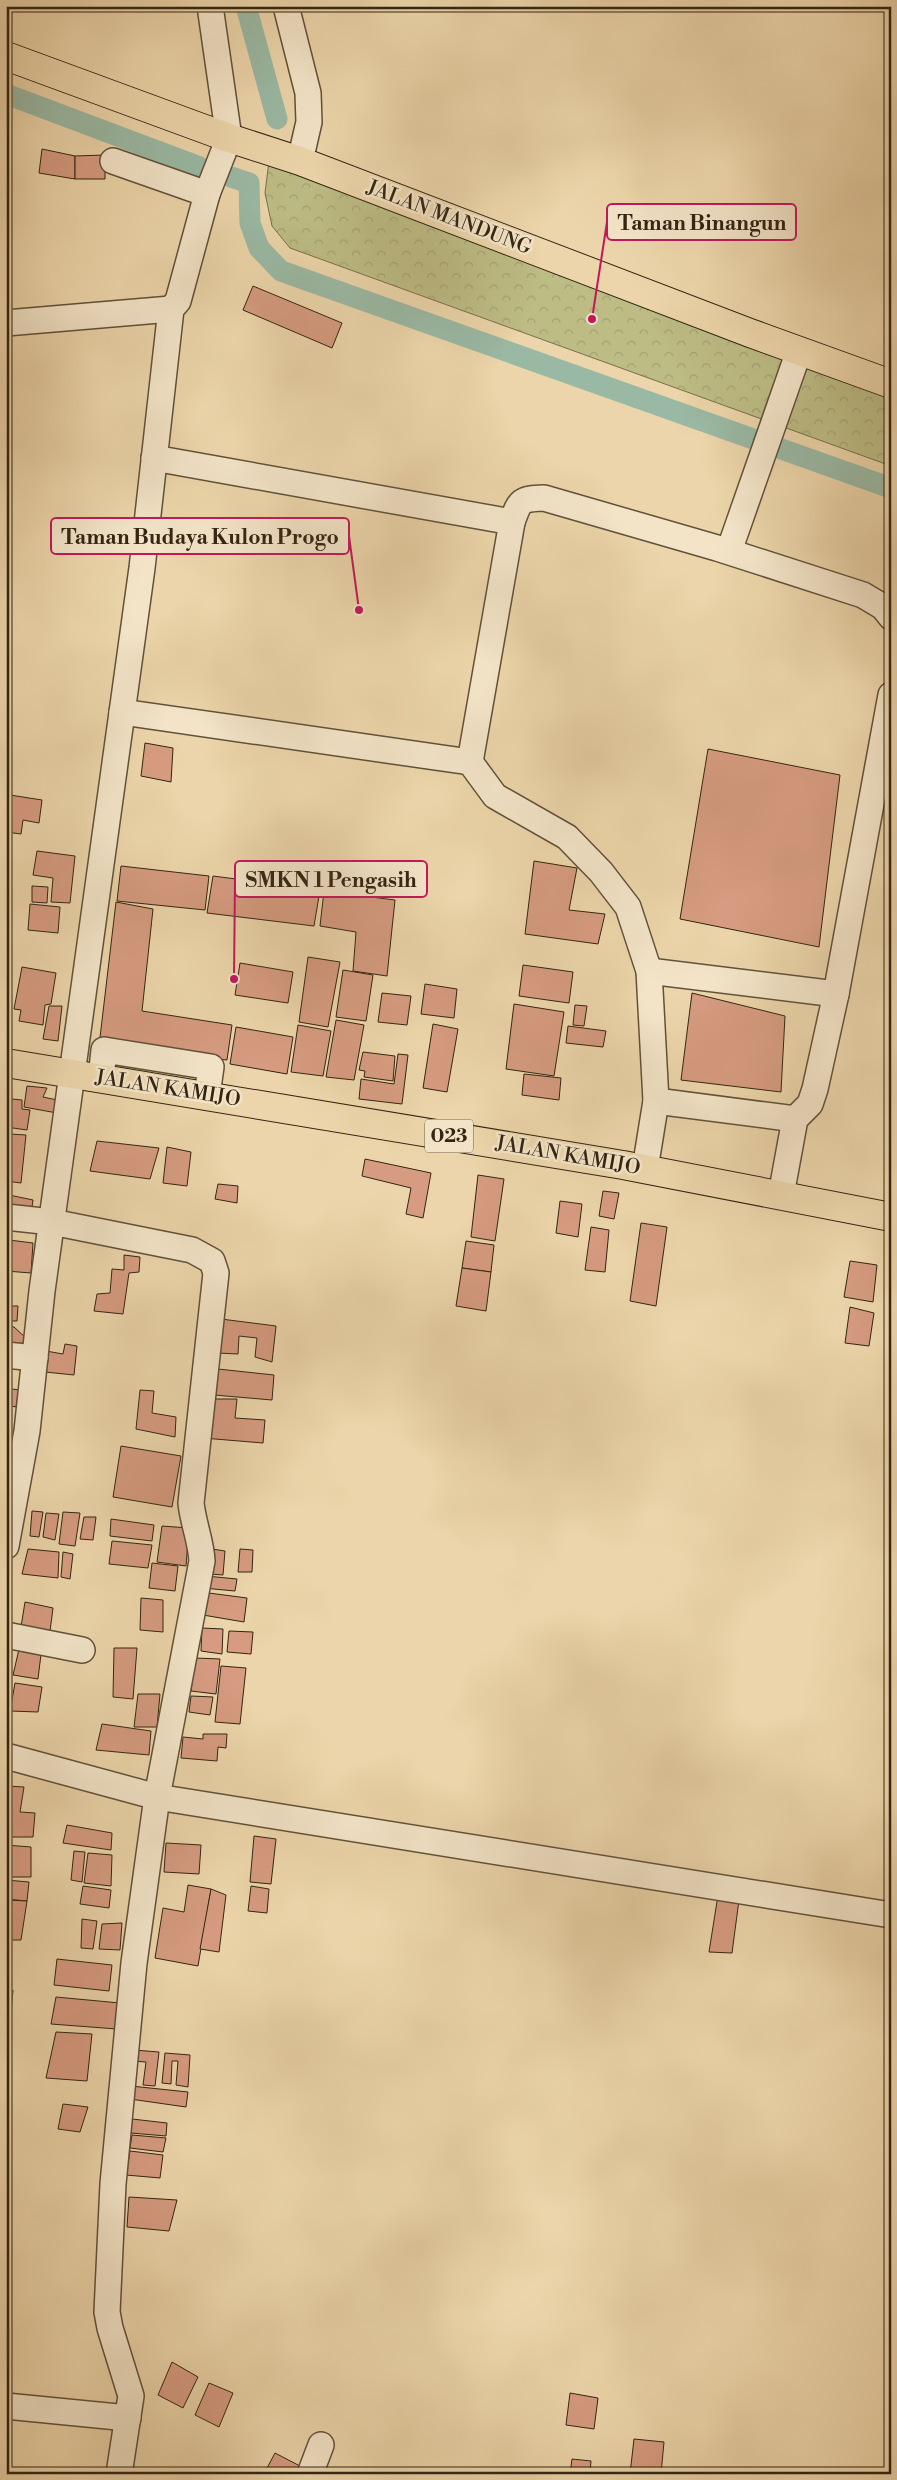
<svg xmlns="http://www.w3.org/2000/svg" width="897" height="2480" font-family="'Libre Bodoni',serif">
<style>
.park{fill:url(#park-crowns);stroke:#78704c}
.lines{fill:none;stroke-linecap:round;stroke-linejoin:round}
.canal{stroke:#9ab9a4;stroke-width:21}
.building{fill:#d69b80;stroke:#332513}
.minor-casing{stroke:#615139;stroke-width:28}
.major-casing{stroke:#332513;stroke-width:30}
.minor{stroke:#f3e4c8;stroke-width:25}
.major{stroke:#ecd5aa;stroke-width:28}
.labels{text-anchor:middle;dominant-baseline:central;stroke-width:5;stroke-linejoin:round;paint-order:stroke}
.shield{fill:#f3e4c8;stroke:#6d5e49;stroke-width:1}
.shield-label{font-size:19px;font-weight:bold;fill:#332513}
.street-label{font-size:20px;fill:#332513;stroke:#f3e4c8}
.leader{fill:none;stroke:#c2185b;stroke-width:2}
.callout-dot{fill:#c2185b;stroke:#f3e4c8;stroke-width:2}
.callout{fill:#f3e4c8;stroke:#c2185b;stroke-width:2}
.callout-label{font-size:21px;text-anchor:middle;font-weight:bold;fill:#332513}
</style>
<defs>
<pattern id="park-crowns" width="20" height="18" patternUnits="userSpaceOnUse" patternTransform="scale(1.25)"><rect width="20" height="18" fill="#bdbc85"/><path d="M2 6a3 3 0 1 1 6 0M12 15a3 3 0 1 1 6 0" fill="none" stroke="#a3a172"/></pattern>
</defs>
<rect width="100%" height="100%" fill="#ecd5aa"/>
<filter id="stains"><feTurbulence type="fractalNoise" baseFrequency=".004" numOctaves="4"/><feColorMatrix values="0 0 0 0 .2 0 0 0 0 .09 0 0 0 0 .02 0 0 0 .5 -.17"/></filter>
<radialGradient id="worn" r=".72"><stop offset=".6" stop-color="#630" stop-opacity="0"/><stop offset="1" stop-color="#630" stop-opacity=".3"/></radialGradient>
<polygon class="park" points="269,161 891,391 891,466 290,248 272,226 265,193"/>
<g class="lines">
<g class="canal">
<polyline points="246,6 277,119"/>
<polyline points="6,94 200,167"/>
<polyline points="231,177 249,183 250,223 259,248 281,271 891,488"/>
</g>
</g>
<g class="building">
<polygon points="42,149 75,156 75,179 39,173"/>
<polygon points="105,155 105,179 75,179 75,156"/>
<polygon points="253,286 342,323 332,348 243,310"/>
<polygon points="145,743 173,748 171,782 141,776"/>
<polygon points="708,749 840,775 819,947 680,919"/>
<polygon points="10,795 42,800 39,823 23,820 21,834 6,832"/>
<polygon points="37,851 75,856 70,903 51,902 53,878 33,875"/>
<polygon points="534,861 577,868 569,910 605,914 598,944 525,934"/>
<polygon points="121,866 209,876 205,910 117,901"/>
<polygon points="213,876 320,890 314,926 207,913"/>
<polygon points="32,886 48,887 47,903 32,902"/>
<polygon points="324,891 395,900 387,976 353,971 356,932 320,926"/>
<polygon points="116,902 153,909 142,1011 232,1025 227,1060 99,1046"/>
<polygon points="30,904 60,907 58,933 28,930"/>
<polygon points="308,957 340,962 328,1027 299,1022"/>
<polygon points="240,963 293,972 288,1003 235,995"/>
<polygon points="523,965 573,972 569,1003 519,996"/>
<polygon points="22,967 56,973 51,1004 45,1005 43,1025 19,1021 21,1010 14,1009"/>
<polygon points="343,970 373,975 366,1021 336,1017"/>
<polygon points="425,984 457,989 454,1018 421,1014"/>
<polygon points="382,993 411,996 407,1025 378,1022"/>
<polygon points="692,993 785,1016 781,1092 681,1080"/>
<polygon points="514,1004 564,1012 554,1076 506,1069"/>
<polygon points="575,1005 587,1006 584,1026 573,1025"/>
<polygon points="49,1006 62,1006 58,1041 43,1039"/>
<polygon points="336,1020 364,1025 354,1080 326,1077"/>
<polygon points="433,1024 458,1029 447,1092 423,1088"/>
<polygon points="298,1025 331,1031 323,1076 291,1072"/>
<polygon points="568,1026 606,1031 603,1047 566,1043"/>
<polygon points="236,1027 293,1037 287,1074 230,1064"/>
<polygon points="363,1052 395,1056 393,1081 364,1077 365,1071 359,1070"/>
<polygon points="398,1054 408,1055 402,1104 359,1099 361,1079 394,1084"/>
<polygon points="524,1074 561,1078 559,1100 522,1095"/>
<polygon points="27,1086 47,1088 43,1097 57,1100 57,1113 24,1107"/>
<polygon points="12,1099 22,1100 22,1109 30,1110 27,1130 6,1127"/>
<polygon points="10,1134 26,1135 21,1183 6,1181"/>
<polygon points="97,1141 159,1148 150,1179 90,1171"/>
<polygon points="167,1147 191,1152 187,1186 163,1183"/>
<polygon points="365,1159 431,1173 423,1218 406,1214 411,1188 362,1176"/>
<polygon points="478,1175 504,1179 495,1241 471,1237"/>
<polygon points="218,1184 238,1186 237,1203 215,1199"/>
<polygon points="603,1191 619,1193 614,1219 599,1216"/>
<polygon points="9,1195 33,1200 31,1214 7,1211"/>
<polygon points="560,1201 582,1204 578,1237 556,1233"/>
<polygon points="641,1223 667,1227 656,1306 630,1301"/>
<polygon points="591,1227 609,1230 605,1272 585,1270"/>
<polygon points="9,1240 33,1243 31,1273 6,1271"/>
<polygon points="466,1241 494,1245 491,1272 462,1268"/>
<polygon points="124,1255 140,1257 139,1272 129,1273 123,1314 94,1311 97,1294 110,1293 112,1269 124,1270"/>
<polygon points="850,1261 877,1265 873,1302 844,1297"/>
<polygon points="462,1268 491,1272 486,1311 456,1306"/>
<polygon points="8,1306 18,1306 17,1321 6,1321"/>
<polygon points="850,1307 874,1313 869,1346 845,1343"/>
<polygon points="221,1319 276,1326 272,1362 255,1357 257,1338 239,1336 238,1354 217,1353"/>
<polygon points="8,1326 14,1327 26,1338 22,1354 6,1352"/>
<polygon points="65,1344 77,1346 74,1375 45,1372 46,1351 63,1354"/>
<polygon points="218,1369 274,1375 272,1400 214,1395"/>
<polygon points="6,1388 19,1390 16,1407 6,1405"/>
<polygon points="140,1390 154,1391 152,1413 176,1417 175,1437 136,1429"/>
<polygon points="207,1399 237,1399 235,1418 265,1420 263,1443 203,1438"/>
<polygon points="121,1446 181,1456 172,1507 113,1497"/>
<polygon points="32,1511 43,1512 39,1537 30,1536"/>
<polygon points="63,1512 80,1513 75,1546 59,1544"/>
<polygon points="46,1513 59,1514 55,1540 43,1537"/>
<polygon points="84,1517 96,1517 93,1540 80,1539"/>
<polygon points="111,1519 154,1525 152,1541 110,1536"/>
<polygon points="162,1526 189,1528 186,1566 157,1562"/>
<polygon points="112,1541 152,1545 148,1568 109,1564"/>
<polygon points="28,1549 59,1552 58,1578 22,1574"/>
<polygon points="212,1549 225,1551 223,1575 210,1574"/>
<polygon points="240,1549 253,1550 252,1572 238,1572"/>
<polygon points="63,1552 73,1554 70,1579 61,1577"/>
<polygon points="152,1563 178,1566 175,1591 149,1588"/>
<polygon points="206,1576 237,1579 235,1591 203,1588"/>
<polygon points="201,1592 247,1598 244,1622 197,1614"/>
<polygon points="141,1598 163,1600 163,1632 140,1630"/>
<polygon points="25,1602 53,1608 50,1631 21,1627"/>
<polygon points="202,1628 223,1629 222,1654 201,1651"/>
<polygon points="229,1631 253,1632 251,1654 227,1652"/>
<polygon points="20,1645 42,1646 38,1679 13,1675"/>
<polygon points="114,1648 137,1648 133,1699 113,1697"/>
<polygon points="195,1658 220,1659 216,1694 191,1691"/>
<polygon points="221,1666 246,1668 240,1724 215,1722"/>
<polygon points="15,1683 42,1687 38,1712 10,1711"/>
<polygon points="138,1694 160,1694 157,1727 134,1727"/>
<polygon points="191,1696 213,1697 210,1715 189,1712"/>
<polygon points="102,1724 151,1731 149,1755 96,1750"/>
<polygon points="203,1734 227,1734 226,1748 218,1747 217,1761 181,1758 183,1737 203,1739"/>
<polygon points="6,1786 24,1787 20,1812 35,1813 33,1837 6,1837"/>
<polygon points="67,1825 112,1833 111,1850 63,1843"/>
<polygon points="254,1836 276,1839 271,1884 250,1882"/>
<polygon points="166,1843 201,1845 199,1874 164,1872"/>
<polygon points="6,1845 31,1847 31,1877 6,1877"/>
<polygon points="74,1851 85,1852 82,1882 71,1880"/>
<polygon points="88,1853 112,1855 111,1886 84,1883"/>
<polygon points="6,1880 29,1882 27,1901 6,1899"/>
<polygon points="188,1885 211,1889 198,1966 155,1958 163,1908 184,1912"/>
<polygon points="83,1886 111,1890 109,1908 80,1904"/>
<polygon points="251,1886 269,1889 267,1913 248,1911"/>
<polygon points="211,1889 226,1895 219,1952 200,1949"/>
<polygon points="718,1895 739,1900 732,1953 709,1952"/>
<polygon points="6,1900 27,1901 21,1940 6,1940"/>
<polygon points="82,1919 97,1921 93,1949 81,1948"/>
<polygon points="122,1923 120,1950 99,1949 102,1924"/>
<polygon points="57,1959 112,1965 109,1991 54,1985"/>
<polygon points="6,1989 13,1990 10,2023 6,2022"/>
<polygon points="56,1997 120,2003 117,2029 51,2024"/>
<polygon points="56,2032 92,2034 87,2081 46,2078"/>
<polygon points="134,2050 159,2052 155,2086 143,2085 146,2062 132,2061"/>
<polygon points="165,2053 190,2055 188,2087 176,2085 178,2061 172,2061 171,2084 162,2083"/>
<polygon points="131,2086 188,2092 186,2107 130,2099"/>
<polygon points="63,2104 88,2107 80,2132 58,2129"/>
<polygon points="132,2119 167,2123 166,2136 131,2133"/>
<polygon points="132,2135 166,2138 163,2152 130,2148"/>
<polygon points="130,2151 163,2155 160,2178 126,2175"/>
<polygon points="129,2197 177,2200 169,2231 127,2227"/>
<polygon points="172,2362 198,2377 183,2408 158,2395"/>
<polygon points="209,2383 233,2393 219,2427 195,2415"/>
<polygon points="570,2393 598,2398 594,2429 566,2425"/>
<polygon points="890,2437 891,2474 885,2474"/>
<polygon points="634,2439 664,2442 661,2474 630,2474"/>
<polygon points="275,2453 300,2466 296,2474 274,2474 266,2470"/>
<polygon points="572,2459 591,2461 590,2474 570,2474"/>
<polygon points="828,2469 855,2471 855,2474 828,2474"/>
</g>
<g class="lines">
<g class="minor-casing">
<g id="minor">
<polyline points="286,6 308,93 309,122 300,161"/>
<polyline points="113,161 207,194"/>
<polyline points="6,323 171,309"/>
<polyline points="154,458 512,522 470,762 495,796 567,837 601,872 628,907 649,971 656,1101 795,1119"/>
<path d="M 512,522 C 520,500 520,499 544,498 L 717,548 L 863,595 L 883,607 L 891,617"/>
<polyline points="729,551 799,351"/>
<polyline points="122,712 470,762"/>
<polyline points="649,971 836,994"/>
<polyline points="101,1078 104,1050 211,1067 207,1095"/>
<polyline points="645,1169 656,1101"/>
<polyline points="781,1195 795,1119 810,1104 815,1089 836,994 891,695"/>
<path d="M 6,1217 L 52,1222 L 192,1250 L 212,1261 L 216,1273 L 191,1503 C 193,1523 201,1541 202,1561 L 157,1797 L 891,1915"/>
<polyline points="6,1355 35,1358"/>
<polyline points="6,1546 27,1431 42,1291 142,568 171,309 178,301 207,194 229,138 210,6"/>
<polyline points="6,1635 82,1650"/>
<polyline points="6,1756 157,1797 134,1963 113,2184 107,2312 110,2328 131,2396 119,2474"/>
<polyline points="6,2406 128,2418"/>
<polyline points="310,2474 321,2445"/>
</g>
</g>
<g class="major-casing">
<g id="major">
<polyline points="6,56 229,138 300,161 750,333 891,384"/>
<polyline points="6,1063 623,1165 891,1217"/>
</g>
</g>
<use href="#minor" class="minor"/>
<use href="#major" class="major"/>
</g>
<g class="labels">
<rect class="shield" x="425" y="1119.5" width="48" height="33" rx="4"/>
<g class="shield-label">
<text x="449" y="1136">023</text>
</g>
<g class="street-label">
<text transform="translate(449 218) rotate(21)">JALAN MANDUNG</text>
<text transform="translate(168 1089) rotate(9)">JALAN KAMIJO</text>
<text transform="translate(568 1156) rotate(10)">JALAN KAMIJO</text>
</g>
</g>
<path class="leader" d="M592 319L607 222M359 610L349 536M234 979L235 879"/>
<g class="callout-dot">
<circle cx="592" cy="319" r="5"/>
<circle cx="359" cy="610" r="5"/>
<circle cx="234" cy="979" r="5"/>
</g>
<g class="callout">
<rect x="607" y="204" width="189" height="36" rx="5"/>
<rect x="51" y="518" width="298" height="36" rx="5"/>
<rect x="235" y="861" width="192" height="36" rx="5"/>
</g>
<g class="callout-label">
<text x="702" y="230">Taman Binangun</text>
<text x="200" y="544">Taman Budaya Kulon Progo</text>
<text x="331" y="887">SMKN 1 Pengasih</text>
</g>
<rect width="897" height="2480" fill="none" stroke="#ecd5aa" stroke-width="25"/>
<rect x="8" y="8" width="882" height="2465" fill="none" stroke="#332513" stroke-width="2.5"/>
<rect x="12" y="12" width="872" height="2455" fill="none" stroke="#332513"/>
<rect width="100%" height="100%" filter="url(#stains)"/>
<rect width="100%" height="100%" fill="url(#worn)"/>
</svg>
